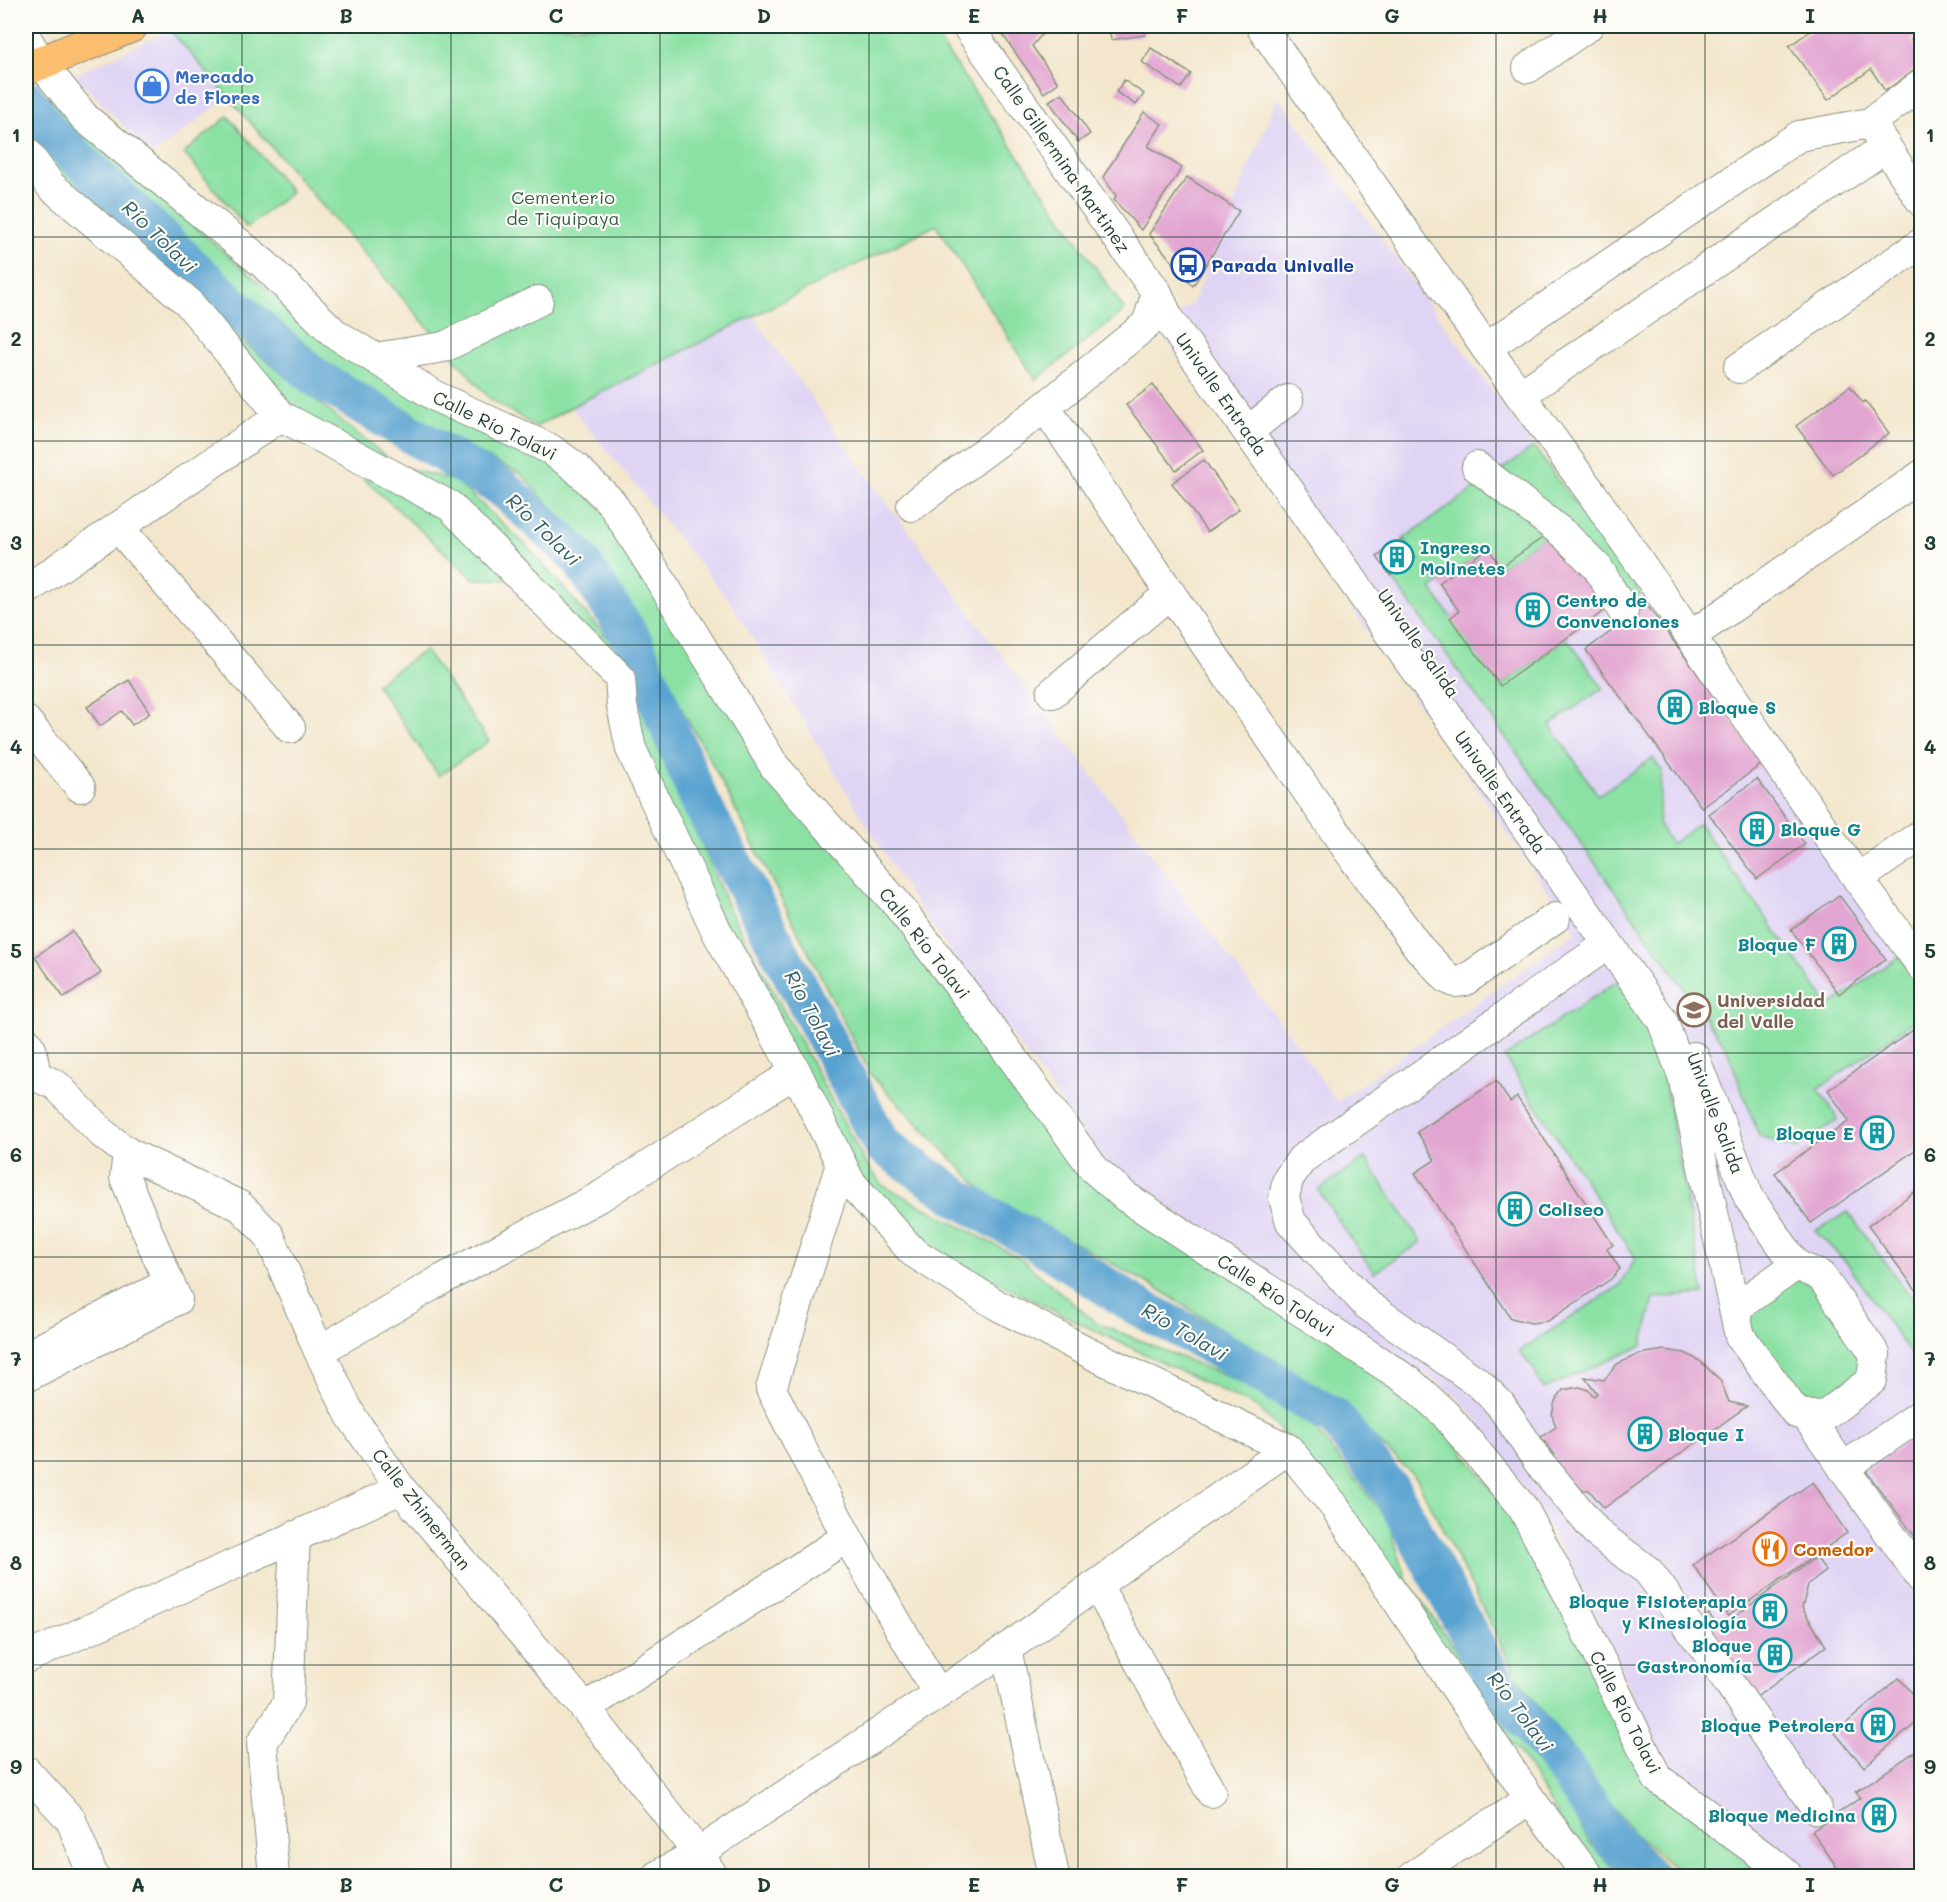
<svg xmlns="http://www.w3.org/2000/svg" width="1947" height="1902" font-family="Mali,sans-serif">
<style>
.built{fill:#e0d4f4}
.green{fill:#8be1a4;stroke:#558f6c;stroke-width:1.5}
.sand{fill:#eeda9e;stroke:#868c69;stroke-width:1.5}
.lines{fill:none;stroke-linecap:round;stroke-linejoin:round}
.river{stroke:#58a2d0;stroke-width:39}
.building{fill:#e2a5d1}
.minor-casing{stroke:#899280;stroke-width:32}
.major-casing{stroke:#899280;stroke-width:35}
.minor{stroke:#fff;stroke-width:30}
.major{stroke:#fbbd6e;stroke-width:33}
.grid{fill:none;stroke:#1f3d34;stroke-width:1.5;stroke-opacity:0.55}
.labels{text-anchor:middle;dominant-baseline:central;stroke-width:4.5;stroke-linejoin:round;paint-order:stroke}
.shop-label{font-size:18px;font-weight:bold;fill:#366cbe;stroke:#fdfcf7;text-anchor:start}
.street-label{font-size:18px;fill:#1f3d34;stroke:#fdfcf7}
.park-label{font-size:18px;fill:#355e4a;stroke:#fdfcf7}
.transit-label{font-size:18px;font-weight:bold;fill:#164399;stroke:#fdfcf7;text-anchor:start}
.culture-label{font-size:18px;font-weight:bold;fill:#0d838f;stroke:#fdfcf7;text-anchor:start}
.education-label{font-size:18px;font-weight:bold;fill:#785e54;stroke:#fdfcf7;text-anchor:start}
.food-label{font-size:18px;font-weight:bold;fill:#c56008;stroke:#fdfcf7;text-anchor:start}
.water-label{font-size:20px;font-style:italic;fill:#33606b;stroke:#fdfcf7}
.neatline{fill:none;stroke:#1f3d34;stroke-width:2}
.grid-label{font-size:20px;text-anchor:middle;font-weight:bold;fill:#1f3d34}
</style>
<rect width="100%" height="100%" fill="#fdfcf7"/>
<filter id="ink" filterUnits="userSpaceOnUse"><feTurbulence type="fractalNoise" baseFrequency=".0167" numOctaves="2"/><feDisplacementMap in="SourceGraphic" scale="12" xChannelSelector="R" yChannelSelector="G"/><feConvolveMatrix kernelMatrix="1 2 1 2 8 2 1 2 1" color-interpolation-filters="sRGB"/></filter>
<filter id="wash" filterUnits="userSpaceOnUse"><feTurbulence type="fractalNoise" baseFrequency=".008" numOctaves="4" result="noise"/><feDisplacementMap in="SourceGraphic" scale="24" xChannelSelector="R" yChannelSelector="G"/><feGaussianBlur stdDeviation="1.35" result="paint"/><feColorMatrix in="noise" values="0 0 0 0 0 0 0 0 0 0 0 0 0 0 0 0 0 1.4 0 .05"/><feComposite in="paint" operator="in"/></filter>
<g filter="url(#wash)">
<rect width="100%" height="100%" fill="#f3e6cc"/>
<g class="built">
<polygon points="171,30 228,97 152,155 74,75"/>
<polygon points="1278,97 1534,447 1921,985 1921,1876 1808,1876 1779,1850 1665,1764 1564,1552 1502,1453 1457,1396 1110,1169 915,903 729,600 571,407 753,316 876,488 1224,951 1290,1035 1337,1102 1576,932 1158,328 1193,303"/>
</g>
<g class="green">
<polygon points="183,26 929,26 1125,310 1036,380 936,225 571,407 536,427 489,398 171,31"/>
<polygon points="29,88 49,97 82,130 330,343 551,461 602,509 916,943 1054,1139 1387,1378 1435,1417 1504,1504 1544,1565 1640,1771 1771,1876 1687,1876 1634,1834 1518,1678 1417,1479 1344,1408 1160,1290 985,1193 871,1075 717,773 601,561 521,474 412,421 321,372 56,126"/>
<polygon points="26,116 85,194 147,236 214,304 243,342 398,466 456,481 525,544 628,662 642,702 728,907 865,1162 882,1185 1020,1258 1095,1322 1248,1385 1308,1420 1388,1520 1407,1581 1487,1696 1540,1757 1590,1843 1620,1876 1595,1876 1519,1752 1473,1700 1295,1445 1258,1408 1052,1310 941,1253 868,1193 726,930 639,744 631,701 536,580 474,579 288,410 58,183 26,139"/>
<polygon points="228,116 291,192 247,228 184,153"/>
<polygon points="1534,447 1641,594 1628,604 1501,470"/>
<polygon points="1485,481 1552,531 1501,567 1487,549 1431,589 1500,686 1567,638 1603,688 1550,725 1598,795 1653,758 1662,771 1658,823 1671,844 1699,824 1829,1006 1900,956 1921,985 1921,1016 1818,1089 1838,1119 1796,1149 1759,1136 1726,1047 1390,575 1416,557 1403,539"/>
<polygon points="425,650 489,741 439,776 376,684"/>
<polygon points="1619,980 1656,1037 1704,1294 1654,1298 1642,1346 1543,1389 1533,1368 1519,1351 1619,1286 1636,1258 1504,1057"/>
<polygon points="1365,1158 1421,1242 1374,1273 1318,1190"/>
<polygon points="1848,1212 1911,1298 1921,1291 1921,1369 1847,1263 1815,1231"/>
<polygon points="1800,1276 1814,1283 1865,1355 1864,1368 1818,1404 1802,1401 1749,1327 1751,1311"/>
</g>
<polygon class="sand" points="1634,1834 1687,1876 1620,1876 1590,1843"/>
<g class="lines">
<polyline class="river" points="26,99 48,130 229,302 315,377 505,490 579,558 634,643 699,799 882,1145 962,1200 1048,1249 1135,1305 1237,1359 1335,1418 1393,1493 1496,1684 1563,1766 1612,1839 1649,1876"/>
</g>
<g id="blocks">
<g class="building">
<polygon points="1008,26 1049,26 1032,46 1058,83 1044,93 1000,31"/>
<polygon points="1109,26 1143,26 1145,35 1111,40"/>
<polygon points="1818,26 1922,26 1922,33 1911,40 1922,54 1922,65 1885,91 1871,69 1828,100 1789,46"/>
<polygon points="1151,48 1191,74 1181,88 1142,62"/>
<polygon points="1124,80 1144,94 1136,105 1116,92"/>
<polygon points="1062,93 1090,134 1078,142 1049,101"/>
<polygon points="1144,112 1162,124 1148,146 1182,168 1141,230 1114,200 1116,196 1103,177"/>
<polygon points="1187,177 1239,211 1193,286 1149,234"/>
<polygon points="1153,385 1203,450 1176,470 1126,405"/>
<polygon points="1850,386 1863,403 1865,401 1889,433 1833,475 1796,426"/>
<polygon points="1204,460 1239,509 1207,532 1172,483"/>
<polygon points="1552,531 1608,608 1500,686 1450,618 1459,611 1439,583 1488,548 1501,567"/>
<polygon points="1403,539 1416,557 1390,575 1377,557"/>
<polygon points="1647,605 1763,763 1702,808 1586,650"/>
<polygon points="129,680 150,713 132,725 122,711 100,726 87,707"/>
<polygon points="1757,779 1805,844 1757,879 1709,814"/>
<polygon points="1839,895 1886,959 1839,994 1791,930"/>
<polygon points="72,931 101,973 64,998 35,957"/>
<polygon points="1922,1024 1922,1145 1811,1223 1775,1173 1849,1121 1828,1090"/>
<polygon points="1496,1081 1510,1102 1517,1097 1613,1245 1607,1249 1620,1269 1611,1279 1548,1321 1531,1323 1511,1318 1415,1173 1435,1160 1417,1132"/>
<polygon points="1917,1190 1922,1196 1922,1288 1917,1291 1868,1226"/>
<polygon points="1665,1350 1685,1353 1700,1361 1720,1380 1729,1402 1747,1406 1604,1508 1589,1490 1574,1490 1550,1459 1555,1455 1541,1437 1556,1427 1552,1415 1555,1401 1563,1390 1580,1387 1588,1390 1594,1396 1597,1393 1585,1377 1604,1380 1617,1364 1639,1354"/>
<polygon points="1922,1430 1922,1546 1866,1471"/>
<polygon points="1813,1482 1847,1533 1728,1616 1693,1565"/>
<polygon points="1816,1557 1826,1571 1808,1585 1802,1608 1826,1646 1751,1701 1695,1624 1709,1614 1719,1628"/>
<polygon points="1899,1678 1922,1704 1922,1718 1864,1767 1835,1733"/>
<polygon points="1919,1749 1922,1752 1922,1876 1843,1876 1812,1831 1860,1798 1856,1792"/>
</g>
</g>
</g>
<g filter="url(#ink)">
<use href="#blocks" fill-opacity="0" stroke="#899280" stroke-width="1.5"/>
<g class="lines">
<g class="minor-casing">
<g id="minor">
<polyline points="967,26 1157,293 1169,320 1662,1020 1683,1076 1740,1336 1796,1413 1822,1418 1872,1380 1875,1354 1821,1276 1796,1265 1734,1309"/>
<polyline points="1261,26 1486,348 1593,495 1858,879 1922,966"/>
<polyline points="26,38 41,63 85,118 264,264 334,333 437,397 550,449 575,467 611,502 658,576 775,767 896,903 973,1004 1095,1170 1126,1197 1410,1382 1445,1414 1523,1508 1570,1597 1657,1778 1774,1864 1788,1876"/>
<polyline points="1528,68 1588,26"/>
<polyline points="1875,130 1922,202"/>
<polyline points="26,152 51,186 188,302 281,416 450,506 620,678 622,706 631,749 718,934 796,1072 850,1182 913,1252 997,1305 1094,1355 1288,1449 1335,1507 1530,1799 1588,1876"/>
<polyline points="1486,348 1799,136 1870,123 1922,84"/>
<polyline points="375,358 444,347 538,301"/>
<polyline points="1739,368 1922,243"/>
<polyline points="1520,395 1886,147"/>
<polyline points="1045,407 1170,593 1355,860 1419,948 1448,979 1455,982 1464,981 1555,918"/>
<polyline points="1248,431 1288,400"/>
<polyline points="1477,467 1565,535 1598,568 1623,611"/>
<polyline points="912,506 1045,407 1147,324 1157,293"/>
<polyline points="118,527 290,728"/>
<polyline points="26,590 281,416"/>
<polyline points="1691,636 1922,475"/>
<polyline points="1052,693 1170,593"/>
<polyline points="26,721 80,787"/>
<polyline points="1858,879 1922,834"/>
<polyline points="1608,944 1302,1159 1288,1179 1284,1198 1291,1222 1366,1304 1480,1384 1500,1404 1538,1461 1598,1534 1648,1571 1709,1654 1817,1809"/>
<polyline points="26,1042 31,1049 36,1076"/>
<polyline points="1694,1057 1749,1198 1796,1265"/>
<polyline points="26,1075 36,1076 56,1085 103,1134 128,1153 240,1206 269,1235 319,1351 351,1416 401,1489 585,1708 698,1853 713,1876"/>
<polyline points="128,1153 125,1178 169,1283"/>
<polyline points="841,1164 771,1389 847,1537 938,1694"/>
<polyline points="319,1351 441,1280 601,1196 796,1072"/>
<polyline points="26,1356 169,1283 177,1300 26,1377"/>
<polyline points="1806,1415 1922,1579"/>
<polyline points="1843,1468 1922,1414"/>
<polyline points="1097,1585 1211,1792"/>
<polyline points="1006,1649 1054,1876"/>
<polyline points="26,1658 401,1489"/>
<polyline points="585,1708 847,1537"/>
<polyline points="26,1771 71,1820 93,1876"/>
<polyline points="274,1876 262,1743 288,1703 295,1536"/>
<polyline points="657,1876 698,1853 1006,1649 1288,1449"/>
<polyline points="1413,1876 1530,1799"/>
</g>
</g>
<g class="major-casing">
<polyline id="major" points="26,69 131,26"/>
</g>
<use href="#minor" class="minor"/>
<use href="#major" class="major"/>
</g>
</g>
<path class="grid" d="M 242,26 L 242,1876M 451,26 L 451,1876M 660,26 L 660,1876M 869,26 L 869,1876M 1078,26 L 1078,1876M 1287,26 L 1287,1876M 1496,26 L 1496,1876M 1705,26 L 1705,1876M 26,237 L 1922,237M 26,441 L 1922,441M 26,645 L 1922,645M 26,849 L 1922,849M 26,1053 L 1922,1053M 26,1257 L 1922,1257M 26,1461 L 1922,1461M 26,1665 L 1922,1665"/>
<defs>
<g id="shop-ring" transform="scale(1.725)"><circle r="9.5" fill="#fdfcf7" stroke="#3f7fe0" stroke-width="1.5"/><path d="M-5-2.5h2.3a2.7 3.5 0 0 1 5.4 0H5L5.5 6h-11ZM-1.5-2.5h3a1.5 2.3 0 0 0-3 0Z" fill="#3f7fe0"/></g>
<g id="bus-ring" transform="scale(1.725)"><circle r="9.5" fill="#fdfcf7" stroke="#1a4fb4" stroke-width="1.5"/><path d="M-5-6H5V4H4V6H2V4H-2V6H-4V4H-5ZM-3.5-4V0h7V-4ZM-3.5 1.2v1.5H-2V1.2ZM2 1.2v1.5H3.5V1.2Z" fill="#1a4fb4"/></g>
<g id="building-ring" transform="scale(1.725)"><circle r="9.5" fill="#fdfcf7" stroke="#0f9aa8" stroke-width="1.5"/><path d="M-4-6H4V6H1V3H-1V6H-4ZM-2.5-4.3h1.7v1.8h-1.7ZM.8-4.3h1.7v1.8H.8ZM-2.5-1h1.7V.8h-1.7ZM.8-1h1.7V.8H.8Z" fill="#0f9aa8"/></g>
<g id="university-ring" transform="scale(1.725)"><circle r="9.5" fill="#fdfcf7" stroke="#8d6e63" stroke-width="1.5"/><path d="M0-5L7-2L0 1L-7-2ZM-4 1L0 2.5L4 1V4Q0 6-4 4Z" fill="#8d6e63"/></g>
<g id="restaurant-ring" transform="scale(1.725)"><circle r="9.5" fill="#fdfcf7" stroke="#e8710a" stroke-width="1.5"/><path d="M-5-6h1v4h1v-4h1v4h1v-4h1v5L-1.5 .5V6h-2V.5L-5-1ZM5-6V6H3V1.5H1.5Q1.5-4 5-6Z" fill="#e8710a"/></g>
</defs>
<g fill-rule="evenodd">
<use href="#shop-ring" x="152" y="86"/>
<use href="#bus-ring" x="1188" y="265"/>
<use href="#building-ring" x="1397" y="557"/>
<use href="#building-ring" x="1533" y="610"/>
<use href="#building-ring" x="1675" y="707"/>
<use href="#building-ring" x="1757" y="829"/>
<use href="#building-ring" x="1839" y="944"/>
<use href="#university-ring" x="1694" y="1010"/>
<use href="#building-ring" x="1877" y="1133"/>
<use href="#building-ring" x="1515" y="1209"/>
<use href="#building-ring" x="1645" y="1434"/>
<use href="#restaurant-ring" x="1770" y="1549"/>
<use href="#building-ring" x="1770" y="1611"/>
<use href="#building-ring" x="1775" y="1655"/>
<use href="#building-ring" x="1878" y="1725"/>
<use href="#building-ring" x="1879" y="1815"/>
</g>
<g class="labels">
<g class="shop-label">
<text x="175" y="76">Mercado<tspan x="175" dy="21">de Flores</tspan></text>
</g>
<g class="street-label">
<text transform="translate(1062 159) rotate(55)">Calle Gillermina Martinez</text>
<text transform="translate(1222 394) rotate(55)">Univalle Entrada</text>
<text transform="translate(495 425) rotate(26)">Calle Río Tolavi</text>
<text transform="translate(1419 643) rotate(55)">Univalle Salida</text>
<text transform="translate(1501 792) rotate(55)">Univalle Entrada</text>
<text transform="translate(925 943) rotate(52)">Calle Río Tolavi</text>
<text transform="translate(1716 1113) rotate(69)">Univalle Salida</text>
<text transform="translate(1276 1295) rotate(33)">Calle Río Tolavi</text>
<text transform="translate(422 1509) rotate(52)">Calle Zhimerman</text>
<text transform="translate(1626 1712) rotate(63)">Calle Río Tolavi</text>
</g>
<g class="park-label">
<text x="563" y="197">Cementerio<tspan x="563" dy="21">de Tiquipaya</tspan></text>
</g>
<g class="transit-label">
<text x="1211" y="265">Parada Univalle</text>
</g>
<g class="culture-label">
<text x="1420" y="547">Ingreso<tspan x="1420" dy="21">Molinetes</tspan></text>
<text x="1556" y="600">Centro de<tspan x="1556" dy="21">Convenciones</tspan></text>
<text x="1698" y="707">Bloque S</text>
<text x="1780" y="829">Bloque G</text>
<text x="1816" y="944" text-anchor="end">Bloque F</text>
<text x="1854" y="1133" text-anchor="end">Bloque E</text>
<text x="1538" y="1209">Coliseo</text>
<text x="1668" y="1434">Bloque I</text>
<text x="1747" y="1601" text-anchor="end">Bloque Fisioterapia<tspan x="1747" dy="21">y Kinesiología</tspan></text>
<text x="1752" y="1645" text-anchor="end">Bloque<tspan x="1752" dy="21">Gastronomía</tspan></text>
<text x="1855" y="1725" text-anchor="end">Bloque Petrolera</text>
<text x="1856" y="1815" text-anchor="end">Bloque Medicina</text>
</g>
<g class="education-label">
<text x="1717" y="1000">Universidad<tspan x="1717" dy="21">del Valle</tspan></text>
</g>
<g class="food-label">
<text x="1793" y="1549">Comedor</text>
</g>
<g class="water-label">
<text transform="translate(160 236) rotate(44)">Río Tolavi</text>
<text transform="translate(544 529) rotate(44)">Río Tolavi</text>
<text transform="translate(813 1013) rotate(62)">Río Tolavi</text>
<text transform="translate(1185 1331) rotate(30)">Río Tolavi</text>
<text transform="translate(1521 1711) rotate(53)">Río Tolavi</text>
</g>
</g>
<rect width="1947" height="1902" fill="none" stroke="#fdfcf7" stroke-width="66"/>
<rect x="33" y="33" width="1881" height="1836" class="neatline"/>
<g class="grid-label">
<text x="138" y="23">A</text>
<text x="346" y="23">B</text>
<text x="556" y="23">C</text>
<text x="764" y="23">D</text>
<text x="974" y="23">E</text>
<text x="1182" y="23">F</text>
<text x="1392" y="23">G</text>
<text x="1600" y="23">H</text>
<text x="1810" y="23">I</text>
<text x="16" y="142">1</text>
<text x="1930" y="142">1</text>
<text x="16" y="346">2</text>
<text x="1930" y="346">2</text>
<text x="16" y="550">3</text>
<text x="1930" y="550">3</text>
<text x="16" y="754">4</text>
<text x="1930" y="754">4</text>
<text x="16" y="958">5</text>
<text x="1930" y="958">5</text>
<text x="16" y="1162">6</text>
<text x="1930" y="1162">6</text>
<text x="16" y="1366">7</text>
<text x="1930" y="1366">7</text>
<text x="16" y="1570">8</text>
<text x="1930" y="1570">8</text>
<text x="16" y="1774">9</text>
<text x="1930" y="1774">9</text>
<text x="138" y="1892">A</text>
<text x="346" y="1892">B</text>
<text x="556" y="1892">C</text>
<text x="764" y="1892">D</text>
<text x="974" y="1892">E</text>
<text x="1182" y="1892">F</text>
<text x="1392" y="1892">G</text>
<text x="1600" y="1892">H</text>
<text x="1810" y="1892">I</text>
</g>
</svg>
